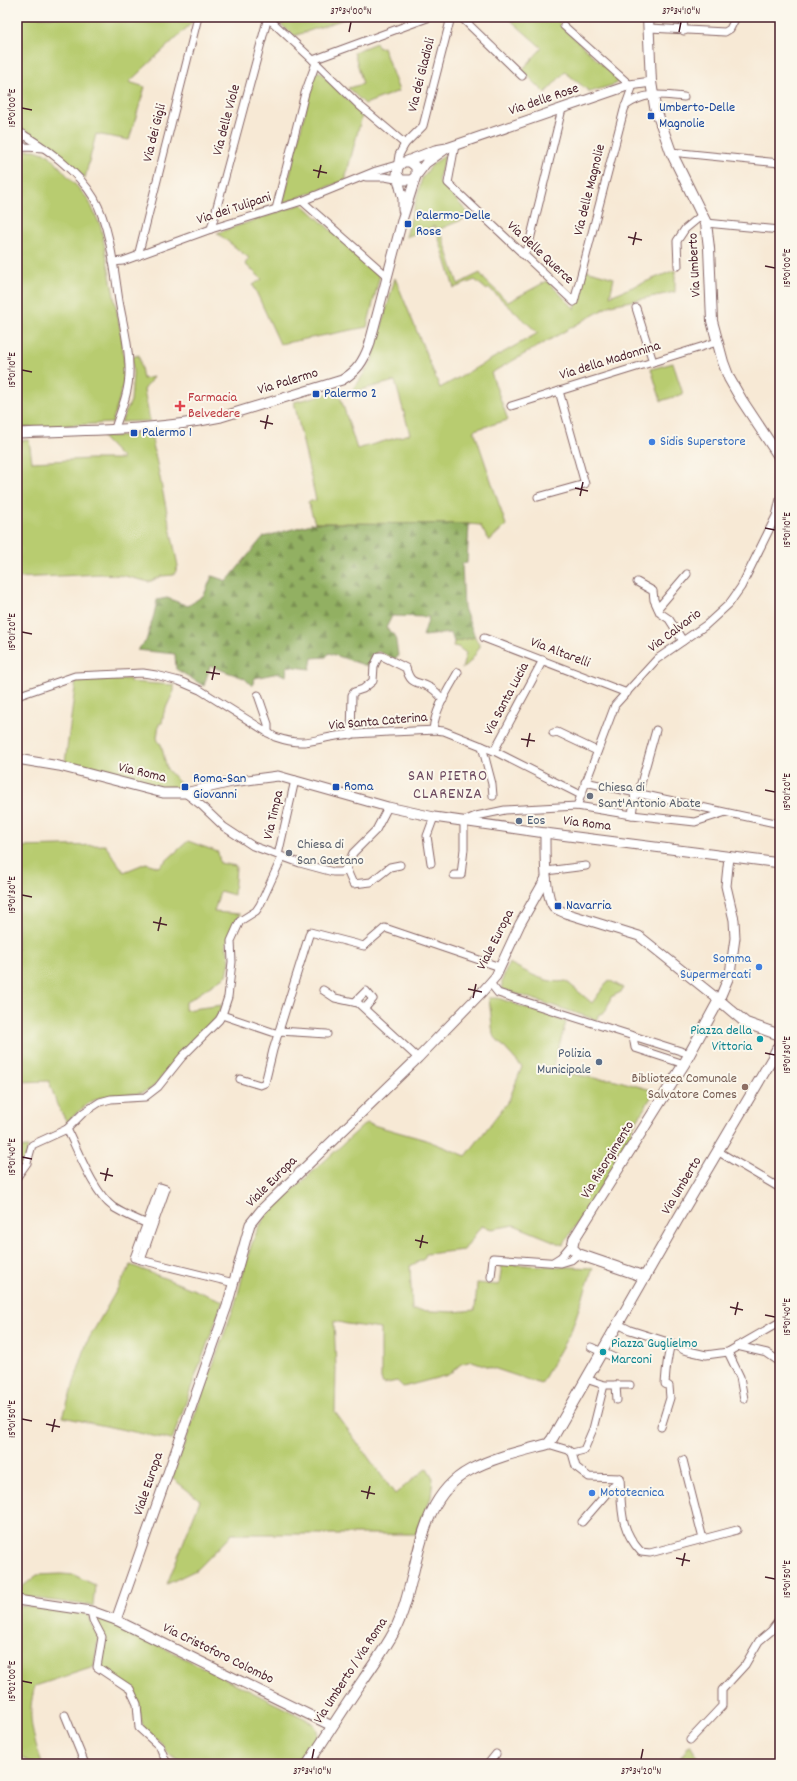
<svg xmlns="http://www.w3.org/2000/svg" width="797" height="1781" font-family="Dekko,sans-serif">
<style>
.green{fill:#b8cc6f;stroke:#81764d}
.forest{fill:url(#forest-firs);stroke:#6e6846}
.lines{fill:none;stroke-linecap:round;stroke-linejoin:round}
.minor-casing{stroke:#876666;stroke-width:9}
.tertiary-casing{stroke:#876666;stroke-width:11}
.secondary-casing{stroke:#876666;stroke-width:12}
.minor{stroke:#fff;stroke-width:7}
.tertiary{stroke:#fff;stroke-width:9}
.secondary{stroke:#fff;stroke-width:10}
.ticks{fill:none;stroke:#4a1f2b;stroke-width:1.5}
.transit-dot{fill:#1a4fb4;stroke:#fbf7ec;stroke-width:1.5}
.health-dot{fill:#e0444e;stroke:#fbf7ec;stroke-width:1.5}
.shop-dot{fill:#3f7fe0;stroke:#fbf7ec;stroke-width:1.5}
.worship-dot{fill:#6b7280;stroke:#fbf7ec;stroke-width:1.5}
.service-dot{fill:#5c6f8a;stroke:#fbf7ec;stroke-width:1.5}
.culture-dot{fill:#0f9aa8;stroke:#fbf7ec;stroke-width:1.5}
.education-dot{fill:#8d6e63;stroke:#fbf7ec;stroke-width:1.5}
.labels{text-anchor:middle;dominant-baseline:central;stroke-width:4;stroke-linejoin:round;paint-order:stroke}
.street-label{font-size:14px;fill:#4a1f2b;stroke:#fbf7ec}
.transit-label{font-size:14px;fill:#164399;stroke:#fbf7ec;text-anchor:start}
.health-label{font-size:14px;fill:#be3a42;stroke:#fbf7ec;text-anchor:start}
.shop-label{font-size:14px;fill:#366cbe;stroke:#fbf7ec;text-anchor:start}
.worship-label{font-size:14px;fill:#5b616d;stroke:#fbf7ec;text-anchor:start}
.service-label{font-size:14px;fill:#4e5e75;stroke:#fbf7ec;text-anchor:start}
.culture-label{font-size:14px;fill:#0d838f;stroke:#fbf7ec;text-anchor:end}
.education-label{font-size:14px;fill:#785e54;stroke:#fbf7ec;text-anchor:end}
.quarter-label{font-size:16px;letter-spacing:1px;fill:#6e4b60;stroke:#fbf7ec}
.neatline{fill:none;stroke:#4a1f2b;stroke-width:1.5}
.ticks-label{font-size:10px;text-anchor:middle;fill:#4a1f2b}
</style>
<defs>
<pattern id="forest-firs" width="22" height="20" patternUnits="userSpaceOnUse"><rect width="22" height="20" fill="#92b062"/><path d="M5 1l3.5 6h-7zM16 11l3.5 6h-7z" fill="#798f51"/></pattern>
</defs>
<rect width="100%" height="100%" fill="#fbf7ec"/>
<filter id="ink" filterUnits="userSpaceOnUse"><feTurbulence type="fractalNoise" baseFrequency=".025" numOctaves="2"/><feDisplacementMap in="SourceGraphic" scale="8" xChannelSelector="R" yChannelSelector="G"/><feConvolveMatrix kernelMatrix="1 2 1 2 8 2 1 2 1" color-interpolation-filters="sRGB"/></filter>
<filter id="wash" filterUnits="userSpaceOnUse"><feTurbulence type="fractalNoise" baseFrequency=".012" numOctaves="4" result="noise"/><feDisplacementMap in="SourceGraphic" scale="16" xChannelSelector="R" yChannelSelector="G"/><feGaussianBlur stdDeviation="0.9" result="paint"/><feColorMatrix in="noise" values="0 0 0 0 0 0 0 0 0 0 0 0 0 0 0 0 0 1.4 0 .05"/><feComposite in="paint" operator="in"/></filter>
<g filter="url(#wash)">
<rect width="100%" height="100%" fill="#f7e9d5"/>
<g class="green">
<path d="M 17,17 L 194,17 L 193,22 L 129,82 L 145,87 L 129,140 L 96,134 L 85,178 C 62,155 45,141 17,126 Z"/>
<polygon points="278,17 350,17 294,36 276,20"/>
<polygon points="507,17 556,17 562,27 619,80 616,84 590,92 565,72 545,93 522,70 542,48"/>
<polygon points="376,43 379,48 383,47 399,91 365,104 348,88 363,84 354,52"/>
<polygon points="319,71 357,109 363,112 346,176 346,180 283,203 314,75"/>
<polygon points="26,150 35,150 49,155 88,199 101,227 122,339 125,373 123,386 112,423 17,428 17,153"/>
<polygon points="446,155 438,180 471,216 440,229 458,284 480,273 484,279 508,302 547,281 575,309 586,270 614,278 610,296 675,270 675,292 611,305 491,373 508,420 474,430 506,525 489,541 480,525 469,524 315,523 308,502 316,500 294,402 335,392 341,399 357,449 410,434 395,381 352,392 372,361 395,278 440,388 538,333 489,288 487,290 475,280 454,288 435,226 406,237 422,178 433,164"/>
<polygon points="302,204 380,275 367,327 280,344 253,285 262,279 245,264 249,258 217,233"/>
<polygon points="139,355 143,379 153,377 144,390 150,421 121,422 131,401 133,374 132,357"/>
<polygon points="673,363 683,394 661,401 651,369"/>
<polygon points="151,434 178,566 174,575 162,576 149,582 125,576 102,574 17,578 17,441 29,440 32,462 90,459 123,459 102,437"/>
<polygon points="475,637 480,647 470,662 462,669 466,653 458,647 453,646 454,642"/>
<polygon points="130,679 130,682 174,685 174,691 164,712 162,723 159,724 157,738 159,743 161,744 167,769 183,787 163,788 65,763 76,680"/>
<path d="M 188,841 L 218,852 L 220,863 L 236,866 L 234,895 L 220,891 L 214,912 L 240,914 L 226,944 L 230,961 L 227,975 L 185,1003 L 185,1010 L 222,1005 C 217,1023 205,1027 193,1040 C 179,1055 166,1072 152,1088 C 137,1097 123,1093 106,1096 C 90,1099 79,1111 67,1122 L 57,1105 L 49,1081 L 17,1082 L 17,847 L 105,845 L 124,872 L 146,863 L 159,867 Z"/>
<path d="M 509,963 C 526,971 546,985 566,981 L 592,1003 L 609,980 L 623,988 L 621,992 L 611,997 L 606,1011 L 598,1015 L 597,1020 L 502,989 L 502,980 Z"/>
<path d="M 489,998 L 498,998 L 566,1022 L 552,1070 L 599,1079 L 612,1079 L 655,1091 L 631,1130 L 633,1136 L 563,1245 L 514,1225 L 492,1229 L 481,1226 L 464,1250 L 426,1254 L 424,1259 L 410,1266 L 412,1310 L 453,1312 L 475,1310 L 477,1283 L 499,1285 L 502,1264 L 593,1268 L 571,1331 L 541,1384 L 472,1361 L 461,1364 L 448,1375 L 403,1387 L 397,1381 L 383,1384 L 381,1378 L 381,1329 L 347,1324 L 334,1321 L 336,1369 L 335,1412 L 395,1494 L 427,1468 L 433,1478 L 431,1497 L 417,1534 L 232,1534 L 198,1569 L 167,1584 L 200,1500 L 172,1478 C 193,1420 214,1362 235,1304 C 245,1273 248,1237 270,1211 L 366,1123 L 426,1140 L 466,1156 L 509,1100 L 522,1067 L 493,1035 Z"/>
<polygon points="28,1147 25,1163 17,1174 17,1148"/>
<polygon points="131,1265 223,1301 172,1440 63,1417 87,1342"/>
<polygon points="61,1574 74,1575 95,1585 93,1606 17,1596 17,1591 37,1575"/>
<path d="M 17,1605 L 88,1614 L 98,1638 L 94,1667 L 35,1686 C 26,1716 33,1735 42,1764 L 35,1764 L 17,1756 Z"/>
<path d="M 97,1619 L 101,1619 L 128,1630 L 306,1719 C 310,1722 316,1725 317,1730 C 320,1740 306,1756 301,1764 L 206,1764 L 204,1760 L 196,1764 L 187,1764 L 167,1753 L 161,1742 L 144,1730 L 141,1719 L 138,1702 L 100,1665 L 105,1637 L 96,1623 Z"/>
<polygon points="690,1744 702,1764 676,1764"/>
</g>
<polygon class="forest" points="315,523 469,524 467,563 462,564 464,608 475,637 454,642 451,633 423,636 429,617 392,616 386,628 395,635 398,655 396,659 377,651 372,666 364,665 329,653 326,657 312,658 310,669 287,666 286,676 278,673 255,678 252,686 244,678 210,666 204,686 176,669 175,654 137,650 146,641 155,611 157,600 167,598 188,606 204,595 212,576 227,581 263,537"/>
</g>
<g filter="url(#ink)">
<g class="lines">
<g class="minor-casing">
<g id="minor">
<polyline points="267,17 313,60 430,17"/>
<polyline points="461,17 522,76"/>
<polyline points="683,17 684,31"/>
<polyline points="564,26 630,85"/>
<polyline points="649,28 725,32 730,29 736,17"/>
<polyline points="316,63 360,106 405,144"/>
<path d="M 625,106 C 647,91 659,95 684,97"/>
<path d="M 17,131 C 44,146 78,171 94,198 C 110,226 114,268 119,301 C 123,324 130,349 129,373 C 129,392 121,410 115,428"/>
<polyline points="17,145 22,138 23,134"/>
<polyline points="455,145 448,183 574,302 624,110 633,85"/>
<polyline points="17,149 25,147 44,148"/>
<polyline points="671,152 780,163"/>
<polyline points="397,168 399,155 405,144 423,126 451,17"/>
<polyline points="366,177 385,177 401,180"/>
<polyline points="302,201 387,276"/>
<polyline points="276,209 305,93 316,63 313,60"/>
<polyline points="706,223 780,230"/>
<polyline points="211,229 268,17"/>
<polyline points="522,254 528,248 562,109"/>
<polyline points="138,256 198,17"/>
<polyline points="113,262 123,261 211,229 302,201 376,171 400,164"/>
<polyline points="678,266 677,241 685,229 702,215"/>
<polyline points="636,308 653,362"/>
<polyline points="511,406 717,342"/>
<polyline points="538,497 585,484 559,391"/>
<polyline points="637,582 653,591 654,600 660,613 669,619 683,641"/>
<polyline points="658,608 687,574"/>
<polyline points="484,638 627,693"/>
<polyline points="258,695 268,724 268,733"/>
<path d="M 17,696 L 75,676 L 143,673 L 156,675 L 179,681 L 200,690 L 275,737 C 307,748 314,738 344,735 C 373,732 403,732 433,730 L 444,731 L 494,751 L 581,795"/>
<path d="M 433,730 C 435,709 448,690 458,672"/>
<polyline points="553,733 557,732 597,751"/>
<path d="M 351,735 L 352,695 L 354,692 L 363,689 L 373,681 L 374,666 L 379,656 L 382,656 L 406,668 C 411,687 418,680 431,688 C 436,691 440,696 443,700"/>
<polyline points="482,746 492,784 493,796"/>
<polyline points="494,751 543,660"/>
<polyline points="585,782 780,824"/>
<polyline points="185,793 202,806 224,827 253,846 300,863 333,872 342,872 345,870 353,853 376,830 388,807"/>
<polyline points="638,794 656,730"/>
<polyline points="577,806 615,705 657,659 706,625 729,604 741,587 776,516 780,499"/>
<polyline points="632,815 635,793"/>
<polyline points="278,855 295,780"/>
<polyline points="431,863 427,836 434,817"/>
<polyline points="346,868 353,884 371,882 390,867 400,865"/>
<polyline points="546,871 586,866"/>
<polyline points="454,875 461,875 464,849 464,821 476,816 505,810 577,806 632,815 695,822 723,813"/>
<polyline points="490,983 498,993 690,1054"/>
<polyline points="323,990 335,998 358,1003 418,1058"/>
<polyline points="355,1002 366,991 373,999 365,1008"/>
<polyline points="222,1015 278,1034"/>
<polyline points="279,1031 327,1034"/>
<polyline points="633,1036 635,1048 684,1064"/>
<polyline points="240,1079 260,1085 265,1083 273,1050 310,932 364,946 385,928 500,967"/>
<path d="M 67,1129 C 78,1151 94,1193 113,1207 C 123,1214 138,1220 150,1225"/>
<polyline points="719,1152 780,1188"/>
<polyline points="17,1177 27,1163 32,1145 67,1129 83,1113 100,1102 111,1099 145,1097 158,1087 182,1057 219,1020 222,1015 228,997 232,962 231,941 240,921 256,911 260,905 282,857"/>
<polyline points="141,1260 166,1189 160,1187 134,1258 141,1260 234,1283"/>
<polyline points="553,1262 561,1257 572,1244"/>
<polyline points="491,1277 493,1258 561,1263 571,1260 578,1254"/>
<polyline points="618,1324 630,1330 668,1342 684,1350 706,1355 728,1352 780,1322"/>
<polyline points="737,1346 767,1353 780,1362"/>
<polyline points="591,1347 615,1358"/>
<polyline points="728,1352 740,1377 744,1399"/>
<polyline points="604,1385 630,1385"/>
<polyline points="616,1385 617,1400"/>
<path d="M 661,1427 L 670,1398 L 669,1386 L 665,1384 C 666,1369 667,1357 671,1344"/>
<path d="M 548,1444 L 568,1450 L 572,1453 L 576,1467 L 589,1477 L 620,1478 C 622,1509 619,1528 641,1552 L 650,1553 L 703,1539 L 683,1460"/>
<polyline points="572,1453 584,1450 593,1429 604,1385 586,1379"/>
<polyline points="582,1522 620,1478"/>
<polyline points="703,1539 737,1530"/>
<polyline points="91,1611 93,1620 102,1637 97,1667 130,1689 137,1704 139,1728 160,1747 167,1764"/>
<polyline points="65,1715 85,1764"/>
<polyline points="690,1740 722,1706 722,1690 745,1665 759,1641 771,1631 780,1619"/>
<polyline points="488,1764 496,1754"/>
</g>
</g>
<g class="tertiary-casing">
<g id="tertiary">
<polyline points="407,161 435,150 447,148 630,85 651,82"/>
<polyline points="397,175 403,199 403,210"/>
<polyline points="416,176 411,180 401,180 397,174 398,167 403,162 410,162 416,167 416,174"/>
<path d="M 17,433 C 85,430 154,431 221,417 L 342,380 C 357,371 363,362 369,346 L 403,217 L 416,176 L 426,163 L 447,148"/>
<polyline points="17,759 59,766 163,793 185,793 232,782 278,776 388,807 434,817 545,833 780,863"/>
<path d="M 545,833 C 545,848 544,897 554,907 C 556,910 562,911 565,913 L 639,936 L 719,1000 L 730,974 L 735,938 L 734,920 L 726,886 L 729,857"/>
<polyline points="17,1600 91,1611 116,1620 332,1726"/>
<polyline points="116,1620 227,1306 250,1224 262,1209 418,1058 482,992 496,976 520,924 546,878"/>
</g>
</g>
<g class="secondary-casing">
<g id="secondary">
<polyline points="648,17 651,82 655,107 671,152 706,223 709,248 712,321 723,362 729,378 741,399 780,458"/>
<polyline points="645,1277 578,1254 572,1248 574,1239 684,1064 719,1000 746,1023 780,1035"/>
<path d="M 308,1764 C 326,1736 344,1708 363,1680 C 373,1665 385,1649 394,1632 C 421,1580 412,1501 470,1470 C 494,1457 522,1451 548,1444 L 552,1439 L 679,1217 L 772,1059 L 780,1043"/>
</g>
</g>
<use href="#minor" class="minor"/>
<use href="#tertiary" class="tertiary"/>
<use href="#secondary" class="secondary"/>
</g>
</g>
<path class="ticks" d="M 349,32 L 351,22M 679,32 L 681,22M 22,108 L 32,110M 313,170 L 327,173M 318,178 L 321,165M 628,237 L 642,240M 633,245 L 636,232M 765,266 L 775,268M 22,370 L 32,372M 260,421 L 273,424M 265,429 L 268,415M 575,488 L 588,491M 580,496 L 583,482M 765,528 L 775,530M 22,632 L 32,634M 206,672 L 220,674M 212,680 L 215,666M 521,739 L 535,741M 527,747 L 530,733M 765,790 L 775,792M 22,895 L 32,897M 153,922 L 167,925M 158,931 L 161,917M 468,989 L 482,992M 473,998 L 476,984M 765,1053 L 775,1055M 22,1157 L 32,1159M 100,1173 L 113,1176M 105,1181 L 108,1168M 415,1240 L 428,1243M 420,1248 L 423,1235M 730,1307 L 743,1310M 735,1315 L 738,1302M 765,1315 L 775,1317M 22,1419 L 32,1421M 46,1424 L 60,1427M 52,1432 L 55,1419M 361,1491 L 375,1494M 367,1499 L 370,1486M 676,1558 L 690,1561M 682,1566 L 685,1553M 765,1577 L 775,1579M 22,1681 L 32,1683M 312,1759 L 314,1749M 641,1759 L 643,1749"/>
<g class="transit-dot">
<rect x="647" y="112" width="8" height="8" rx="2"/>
<rect x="404" y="220" width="8" height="8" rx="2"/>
<rect x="312" y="390" width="8" height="8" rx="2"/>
<rect x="130" y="429" width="8" height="8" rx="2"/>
<rect x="181" y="783" width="8" height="8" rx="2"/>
<rect x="332" y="783" width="8" height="8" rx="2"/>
<rect x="554" y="902" width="8" height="8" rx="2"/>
</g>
<path class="health-dot" d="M178 400h4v4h4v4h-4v4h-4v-4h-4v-4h4z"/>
<g class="shop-dot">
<circle cx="652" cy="442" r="4"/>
<circle cx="759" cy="967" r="4"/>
<circle cx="592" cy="1493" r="4"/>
</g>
<g class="worship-dot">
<circle cx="590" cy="796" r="4"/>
<circle cx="289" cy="853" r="4"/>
</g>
<g class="service-dot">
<circle cx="519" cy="821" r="4"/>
<circle cx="599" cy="1062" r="4"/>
</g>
<g class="culture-dot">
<circle cx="760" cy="1039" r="4"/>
<circle cx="603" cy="1352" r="4"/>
</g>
<circle class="education-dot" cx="745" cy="1087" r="4"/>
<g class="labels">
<g class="street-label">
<text transform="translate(422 75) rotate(-76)">Via dei Gladioli</text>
<text transform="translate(544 100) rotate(-19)">Via delle Rose</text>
<text transform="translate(227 120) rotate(-75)">Via delle Viole</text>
<text transform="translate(155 133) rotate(-76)">Via dei Gigli</text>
<text transform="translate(590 190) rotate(-76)">Via delle Magnolie</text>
<text transform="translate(234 209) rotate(-18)">Via dei Tulipani</text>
<text transform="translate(540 253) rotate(43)">Via delle Querce</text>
<text transform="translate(695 265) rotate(-93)">Via Umberto</text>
<text transform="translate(610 361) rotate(-17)">Via della Madonnina</text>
<text transform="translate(288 382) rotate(-17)">Via Palermo</text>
<text transform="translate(675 631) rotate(-37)">Via Calvario</text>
<text transform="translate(560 653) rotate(21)">Via Altarelli</text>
<text transform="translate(507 699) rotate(-62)">Via Santa Lucia</text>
<text transform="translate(378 722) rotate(-5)">Via Santa Caterina</text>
<text transform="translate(142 773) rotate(13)">Via Roma</text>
<text transform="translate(274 815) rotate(-77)">Via Timpa</text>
<text transform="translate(587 824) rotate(7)">Via Roma</text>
<text transform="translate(496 940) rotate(-63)">Viale Europa</text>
<text transform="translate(608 1160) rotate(-58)">Via Risorgimento</text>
<text transform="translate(272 1182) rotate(-45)">Viale Europa</text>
<text transform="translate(682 1186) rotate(-59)">Via Umberto</text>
<text transform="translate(149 1484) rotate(-71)">Viale Europa</text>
<text transform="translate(218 1654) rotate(26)">Via Cristoforo Colombo</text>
<text transform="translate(351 1671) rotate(-57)">Via Umberto / Via Roma</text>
</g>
<g class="transit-label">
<text x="659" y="108">Umberto-Delle<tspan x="659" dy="16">Magnolie</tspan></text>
<text x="416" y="216">Palermo-Delle<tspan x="416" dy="16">Rose</tspan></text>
<text x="324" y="394">Palermo 2</text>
<text x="142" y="433">Palermo 1</text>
<text x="193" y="779">Roma-San<tspan x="193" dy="16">Giovanni</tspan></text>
<text x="344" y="787">Roma</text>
<text x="566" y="906">Navarria</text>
</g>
<g class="health-label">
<text x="188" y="398">Farmacia<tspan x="188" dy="16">Belvedere</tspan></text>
</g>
<g class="shop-label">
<text x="660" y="442">Sidis Superstore</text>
<text x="751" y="959" text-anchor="end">Somma<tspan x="751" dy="16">Supermercati</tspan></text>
<text x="600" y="1493">Mototecnica</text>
</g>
<g class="worship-label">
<text x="598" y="788">Chiesa di<tspan x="598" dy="16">Sant'Antonio Abate</tspan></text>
<text x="297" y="845">Chiesa di<tspan x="297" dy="16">San Gaetano</tspan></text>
</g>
<g class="service-label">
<text x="527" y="821">Eos</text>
<text x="591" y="1054" text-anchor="end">Polizia<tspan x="591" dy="16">Municipale</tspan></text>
</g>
<g class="culture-label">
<text x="752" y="1031">Piazza della<tspan x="752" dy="16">Vittoria</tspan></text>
<text x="611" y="1344" text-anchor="start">Piazza Guglielmo<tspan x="611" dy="16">Marconi</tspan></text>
</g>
<g class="education-label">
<text x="737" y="1079">Biblioteca Comunale<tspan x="737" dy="16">Salvatore Comes</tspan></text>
</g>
<g class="quarter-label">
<text x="448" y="776">SAN PIETRO<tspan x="448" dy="18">CLARENZA</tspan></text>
</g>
</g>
<rect width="797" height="1781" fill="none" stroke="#fbf7ec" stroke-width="44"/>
<rect x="22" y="22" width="753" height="1737" class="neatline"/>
<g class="ticks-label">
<text x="351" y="14">37°34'00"N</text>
<text x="681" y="14">37°34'10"N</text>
<text transform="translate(11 108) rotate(-90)" y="4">15°01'00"E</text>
<text transform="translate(786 268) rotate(-90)" y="4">15°01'00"E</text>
<text transform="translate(11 370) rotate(-90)" y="4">15°01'10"E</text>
<text transform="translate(786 530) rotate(-90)" y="4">15°01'10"E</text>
<text transform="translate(11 632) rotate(-90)" y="4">15°01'20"E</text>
<text transform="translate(786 792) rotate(-90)" y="4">15°01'20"E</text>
<text transform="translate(11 895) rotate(-90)" y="4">15°01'30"E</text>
<text transform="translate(786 1055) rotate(-90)" y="4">15°01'30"E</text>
<text transform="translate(11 1157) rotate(-90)" y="4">15°01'40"E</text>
<text transform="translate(786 1317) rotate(-90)" y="4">15°01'40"E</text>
<text transform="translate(11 1419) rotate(-90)" y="4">15°01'50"E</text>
<text transform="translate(786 1579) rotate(-90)" y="4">15°01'50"E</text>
<text transform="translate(11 1681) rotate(-90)" y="4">15°02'00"E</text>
<text x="312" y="1774">37°34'10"N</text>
<text x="641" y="1774">37°34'20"N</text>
</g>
</svg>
